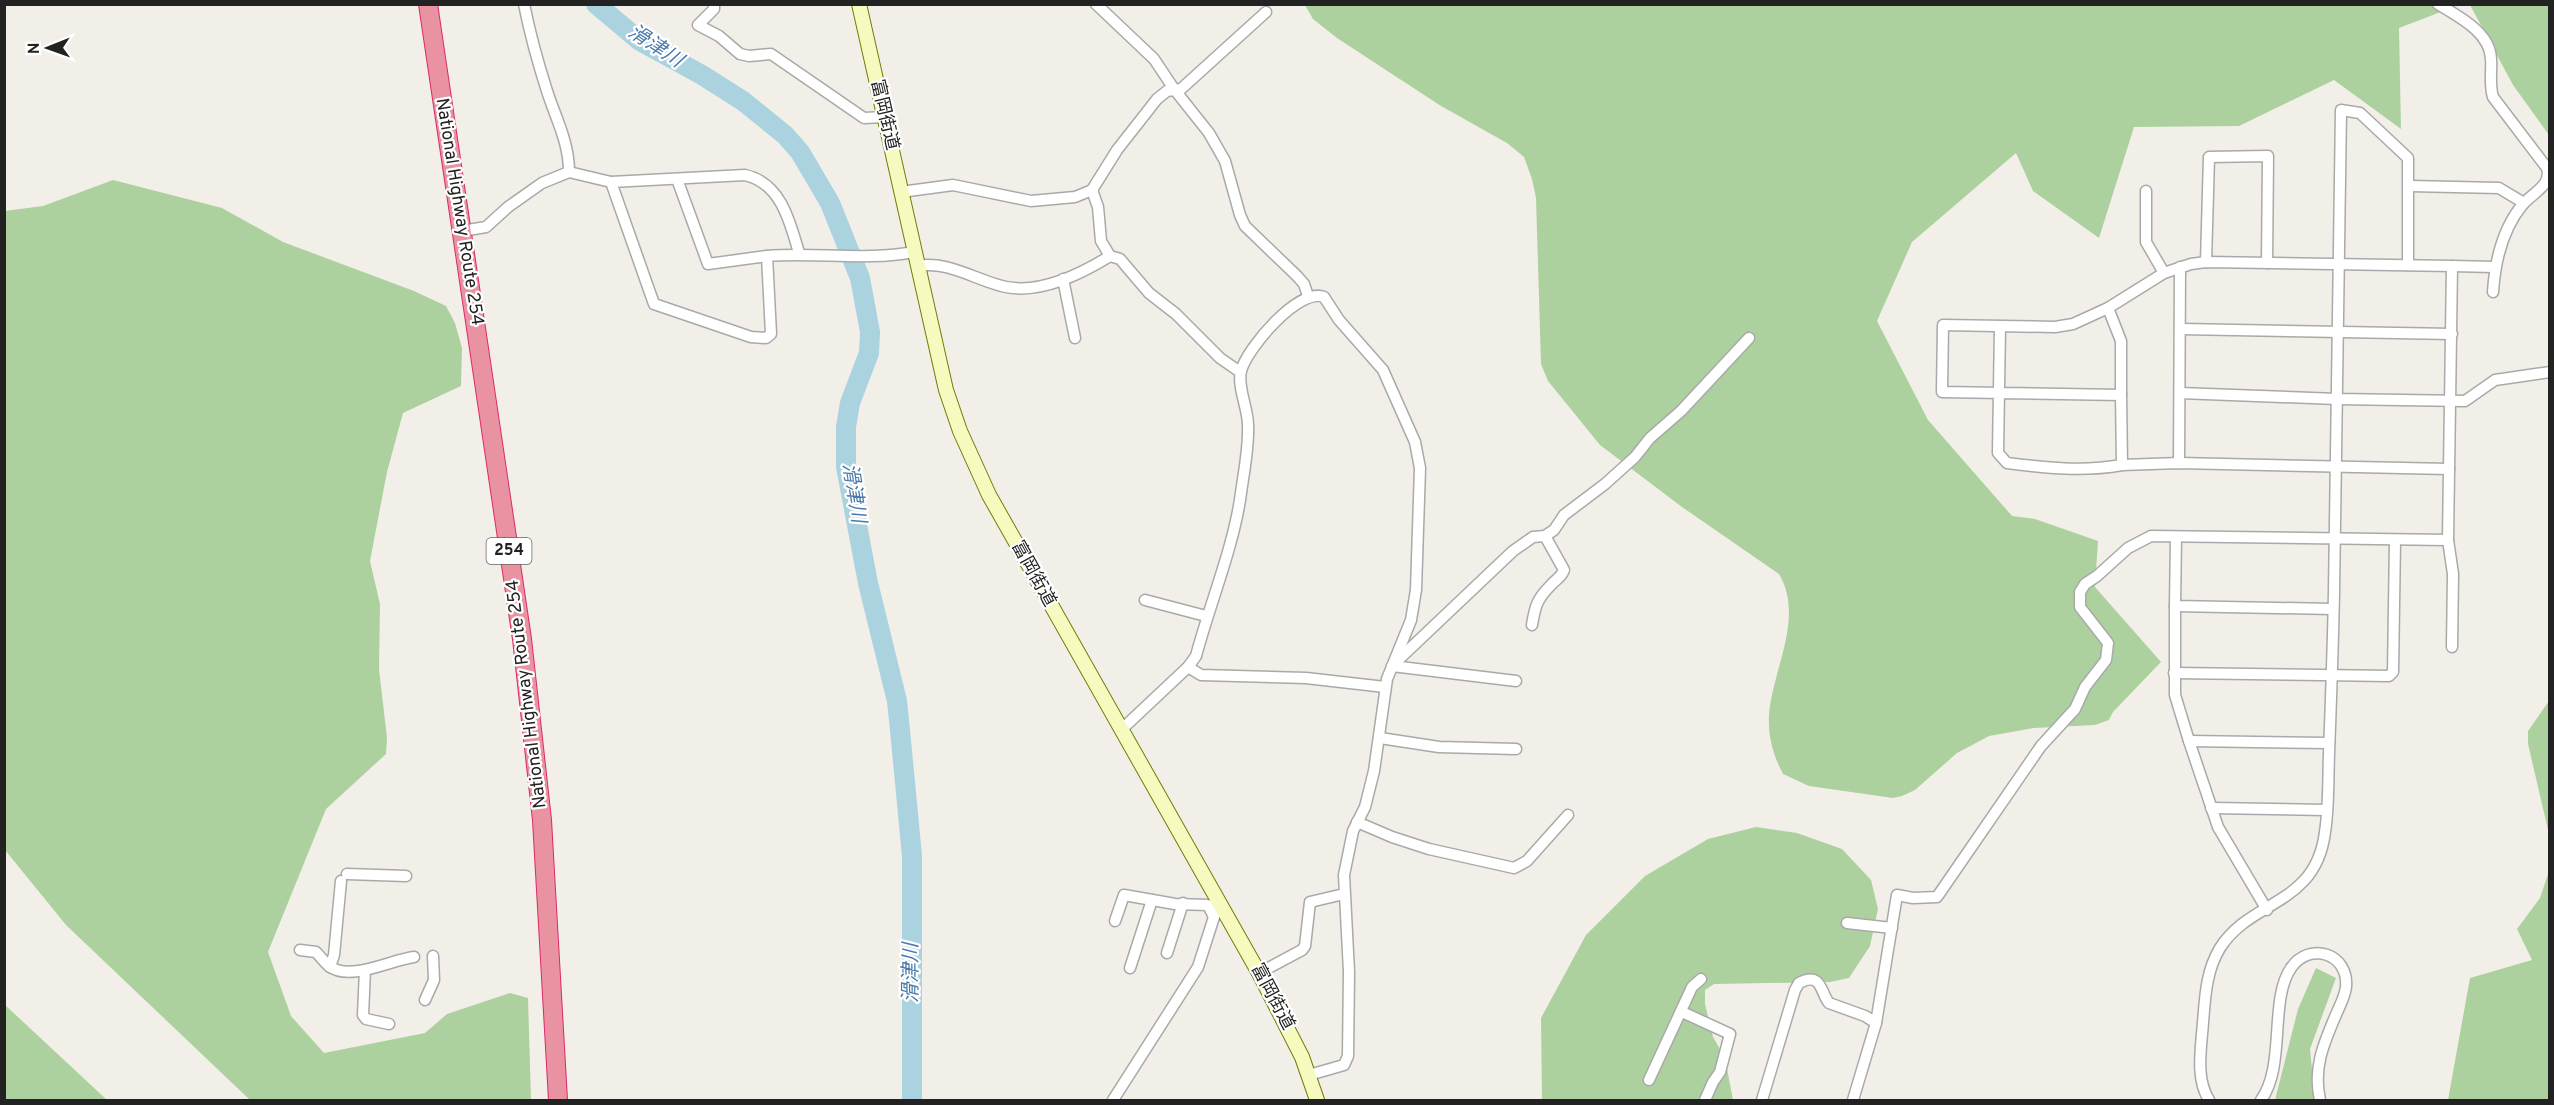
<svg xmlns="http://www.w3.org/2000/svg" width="2554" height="1105" font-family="Overpass,'Noto Sans JP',sans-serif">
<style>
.forest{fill:#add19e}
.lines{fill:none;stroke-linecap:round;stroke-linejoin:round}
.river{stroke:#aad3df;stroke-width:20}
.street-casing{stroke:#a9a9a9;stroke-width:13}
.secondary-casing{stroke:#707d05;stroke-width:16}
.highway-casing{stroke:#dc2a67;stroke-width:20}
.street{stroke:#fff;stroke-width:10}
.secondary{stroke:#f7fabf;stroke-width:14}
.highway{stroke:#e892a2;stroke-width:18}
.labels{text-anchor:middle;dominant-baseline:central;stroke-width:4.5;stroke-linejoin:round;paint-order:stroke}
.shield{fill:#fff;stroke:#646464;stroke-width:1.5}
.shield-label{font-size:16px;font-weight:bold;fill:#222}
.street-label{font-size:18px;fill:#222;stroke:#fff}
.water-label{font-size:20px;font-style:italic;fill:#4a7aab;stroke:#fff}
</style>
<rect width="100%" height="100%" fill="#f2efe9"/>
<g class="forest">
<path d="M 1305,5 L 2459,5 L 2399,28 L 2401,129 L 2334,80 L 2239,126 L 2134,127 L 2099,238 L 2033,191 L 2016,153 L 1912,242 L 1877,321 L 1928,420 L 2012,516 L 2035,519 L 2098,541 L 2095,587 L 2161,662 L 2113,712 L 2109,720 L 2095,725 L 2034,728 L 1989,736 L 1957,753 L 1915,790 L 1902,796 L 1893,798 L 1809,786 L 1783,774 C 1773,755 1768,737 1769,715 C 1772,670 1805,618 1779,574 L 1682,507 L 1600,445 L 1548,381 L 1541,364 L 1536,198 L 1532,179 L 1524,157 L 1507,143 L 1441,106 L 1337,38 L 1313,19 Z"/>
<polygon points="2470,5 2549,5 2549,135 2513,85"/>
<polygon points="113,180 222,208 283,242 414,291 446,306 455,323 462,348 461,386 403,413 387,472 370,561 380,604 379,669 387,738 386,754 326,809 268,952 291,1016 324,1053 425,1033 447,1014 510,993 528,998 531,1100 250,1100 66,925 5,850 5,211 43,206"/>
<polygon points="2549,701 2549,1100 2448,1100 2470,978 2532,960 2517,929 2540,898 2549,871 2549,834 2528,744 2528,731"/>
<polygon points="1756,827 1797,833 1842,849 1871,880 1878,909 1870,946 1849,978 1830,982 1714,984 1705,990 1705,1004 1713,1037 1725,1058 1733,1100 1542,1100 1541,1018 1586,935 1645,876 1708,839"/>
<polygon points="2316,968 2336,978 2310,1049 2315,1100 2275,1100 2298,1009"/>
<polygon points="4,1004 107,1100 5,1100"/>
</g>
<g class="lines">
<polyline class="river" points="596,4 640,41 702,75 743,101 785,135 800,152 830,203 860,278 870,332 869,353 850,403 846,427 846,467 868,583 897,701 900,730 912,856 912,1100"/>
<g class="street-casing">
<g id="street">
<path d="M 524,4 C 530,34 538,63 547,91 C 556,119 569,142 569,172"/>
<polyline points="714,4 714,9 698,25 719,36 740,54 749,56 771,54 864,118 885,117"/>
<polyline points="1096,4 1154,59 1174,89 1209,133 1225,161 1240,215 1245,226 1297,276 1304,284 1308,296"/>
<path d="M 2438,4 C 2459,17 2490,32 2491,59 C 2492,72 2489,84 2493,97 L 2547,168 C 2552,185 2534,192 2523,204 C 2503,228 2495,261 2493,292"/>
<polyline points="677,179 708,264 767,256"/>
<path d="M 611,182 L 654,304 L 751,337 L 766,338 L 771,334 L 767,256 C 815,252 867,261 914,252"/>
<polyline points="2410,186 2499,188 2524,203"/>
<polyline points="1092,190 1098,207 1101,241 1110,256 1120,259 1149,293 1176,314 1220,358 1240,372"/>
<polyline points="2146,191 2146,242 2164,273 2191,264 2206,262 2452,266 2448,540 2453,574 2452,647"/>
<polyline points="901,192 953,185 1031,201 1075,197 1092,190 1117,150 1157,99 1167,91 1181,89 1266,12"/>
<path d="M 462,231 L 486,227 L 508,207 L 542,183 L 569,172 L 611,182 L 745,175 C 781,183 790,222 799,253"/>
<polyline points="2206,262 2209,157 2268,156 2267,263"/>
<path d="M 917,266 C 948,260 977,281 1006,287 C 1041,294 1081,274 1110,256"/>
<polyline points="2452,266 2495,267"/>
<polyline points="1063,279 1075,338"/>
<polyline points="2108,308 2121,341 2121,395"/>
<path d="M 2000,326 L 1998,453 L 2007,463 C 2047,468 2083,472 2122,465 L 2121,395 L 1942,392 L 1943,325 L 2055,327 L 2073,324 L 2108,308 L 2164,273"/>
<polyline points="2181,329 2452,334"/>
<polyline points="2180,393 2337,399 2465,401 2495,380 2550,372"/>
<polyline points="2179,463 2180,267"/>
<polyline points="2122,465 2179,463 2449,469"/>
<polyline points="2176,537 2175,606 2333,609"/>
<polyline points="1145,600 1206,616"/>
<polyline points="2175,606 2175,695 2189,741 2218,827 2267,910"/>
<path d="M 1532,625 C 1535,606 1537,599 1551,585 C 1556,579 1561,578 1564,570 L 1545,536"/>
<polyline points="1397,661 1513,551 1533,537 1545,536 1554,530 1564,515 1605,484 1635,457 1650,438 1681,411 1749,338"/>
<polyline points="1392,666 1516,681"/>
<polyline points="1188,667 1201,675 1306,678 1385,687"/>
<polyline points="2174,673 2389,676 2393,672 2395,540"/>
<path d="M 1121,730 L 1188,667 L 1196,656 C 1210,603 1234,546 1241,493 C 1244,471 1249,447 1248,425 C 1248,408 1237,387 1241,371 C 1247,348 1299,287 1324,297 L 1339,320 L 1383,370 L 1415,442 L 1420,468 L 1416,590 L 1411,620 L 1387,679 L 1374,771 L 1365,807 L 1353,831 L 1344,875 L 1349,972 L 1348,1056 L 1344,1065 L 1309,1075"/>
<polyline points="1380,738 1439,747 1516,749"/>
<polyline points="2189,741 2329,743"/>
<polyline points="2211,808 2326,810"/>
<polyline points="1357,822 1392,837 1429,849 1514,868 1527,861 1568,815"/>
<polyline points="347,874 406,876"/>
<polyline points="1115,921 1124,895 1175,904 1208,905 1214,917"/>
<polyline points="1847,923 1892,928"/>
<path d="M 300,950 L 316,952 C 320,956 324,962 329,966 C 350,982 390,960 414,957"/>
<polyline points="1167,953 1183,903"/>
<polyline points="330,967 334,955 341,881"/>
<polyline points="1130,968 1152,900"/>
<polyline points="365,970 363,1015 366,1019 389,1024"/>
<polyline points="1259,973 1302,950 1305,946 1310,902 1344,894"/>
<polyline points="425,1000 434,980 433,956"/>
<polyline points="1682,1012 1730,1034 1720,1072 1713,1082 1705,1100"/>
<polyline points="1649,1080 1692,987 1701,979"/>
<polyline points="1113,1100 1198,967 1214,917 1221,904"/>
<path d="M 1762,1100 L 1795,990 L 1799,983 C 1822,971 1820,992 1829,1003 L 1865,1016 L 1876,1023"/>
<polyline points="1853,1100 1876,1023 1897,895 1913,898 1937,897 2041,746 2075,709 2085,687 2106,660 2108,643 2080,607 2080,592 2085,584 2097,576 2128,548 2151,536 2448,540"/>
<path d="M 2209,1100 C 2197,1081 2200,1056 2202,1034 C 2205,1005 2204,974 2220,948 C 2251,899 2316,906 2325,832 C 2329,807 2328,780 2329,754 C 2331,700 2333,646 2334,592 C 2337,431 2338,270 2341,110 L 2360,113 L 2408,158 L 2408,265"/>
<path d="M 2261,1100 C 2286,1066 2269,999 2291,968 C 2309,941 2349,953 2346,987 C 2345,997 2339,1007 2335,1017 C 2323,1045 2313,1069 2320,1100"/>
</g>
</g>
<g class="secondary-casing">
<polyline id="secondary" points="859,4 946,390 960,431 989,495 1259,973 1302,1057 1317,1100"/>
</g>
<g class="highway-casing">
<polyline id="highway" points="428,4 522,639 542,820 558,1100"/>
</g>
<use href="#street" class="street"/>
<use href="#secondary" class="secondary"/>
<use href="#highway" class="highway"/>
</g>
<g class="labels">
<rect class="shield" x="486.5" y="538" width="45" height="26" rx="4.5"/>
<g class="shield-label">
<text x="509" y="551">254</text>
</g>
<g class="street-label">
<text transform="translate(884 115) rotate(77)">富岡街道</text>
<text transform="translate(459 212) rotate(81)">National Highway Route 254</text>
<text transform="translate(1033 574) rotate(61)">富岡街道</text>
<text transform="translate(527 694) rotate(-97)">National Highway Route 254</text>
<text transform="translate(1272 997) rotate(62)">富岡街道</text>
</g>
<g class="water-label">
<text transform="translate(655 47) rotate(33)">滑津川</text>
<text transform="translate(853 493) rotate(81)">滑津川</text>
<text transform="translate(912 973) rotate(-90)">滑津川</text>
</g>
</g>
<rect width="2554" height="1105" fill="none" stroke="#222222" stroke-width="12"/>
<g transform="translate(48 48) rotate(269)" stroke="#ffffff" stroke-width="4.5" paint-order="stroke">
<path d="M0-4.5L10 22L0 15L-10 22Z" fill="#222222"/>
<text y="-9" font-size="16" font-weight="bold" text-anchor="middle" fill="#222222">N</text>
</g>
</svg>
